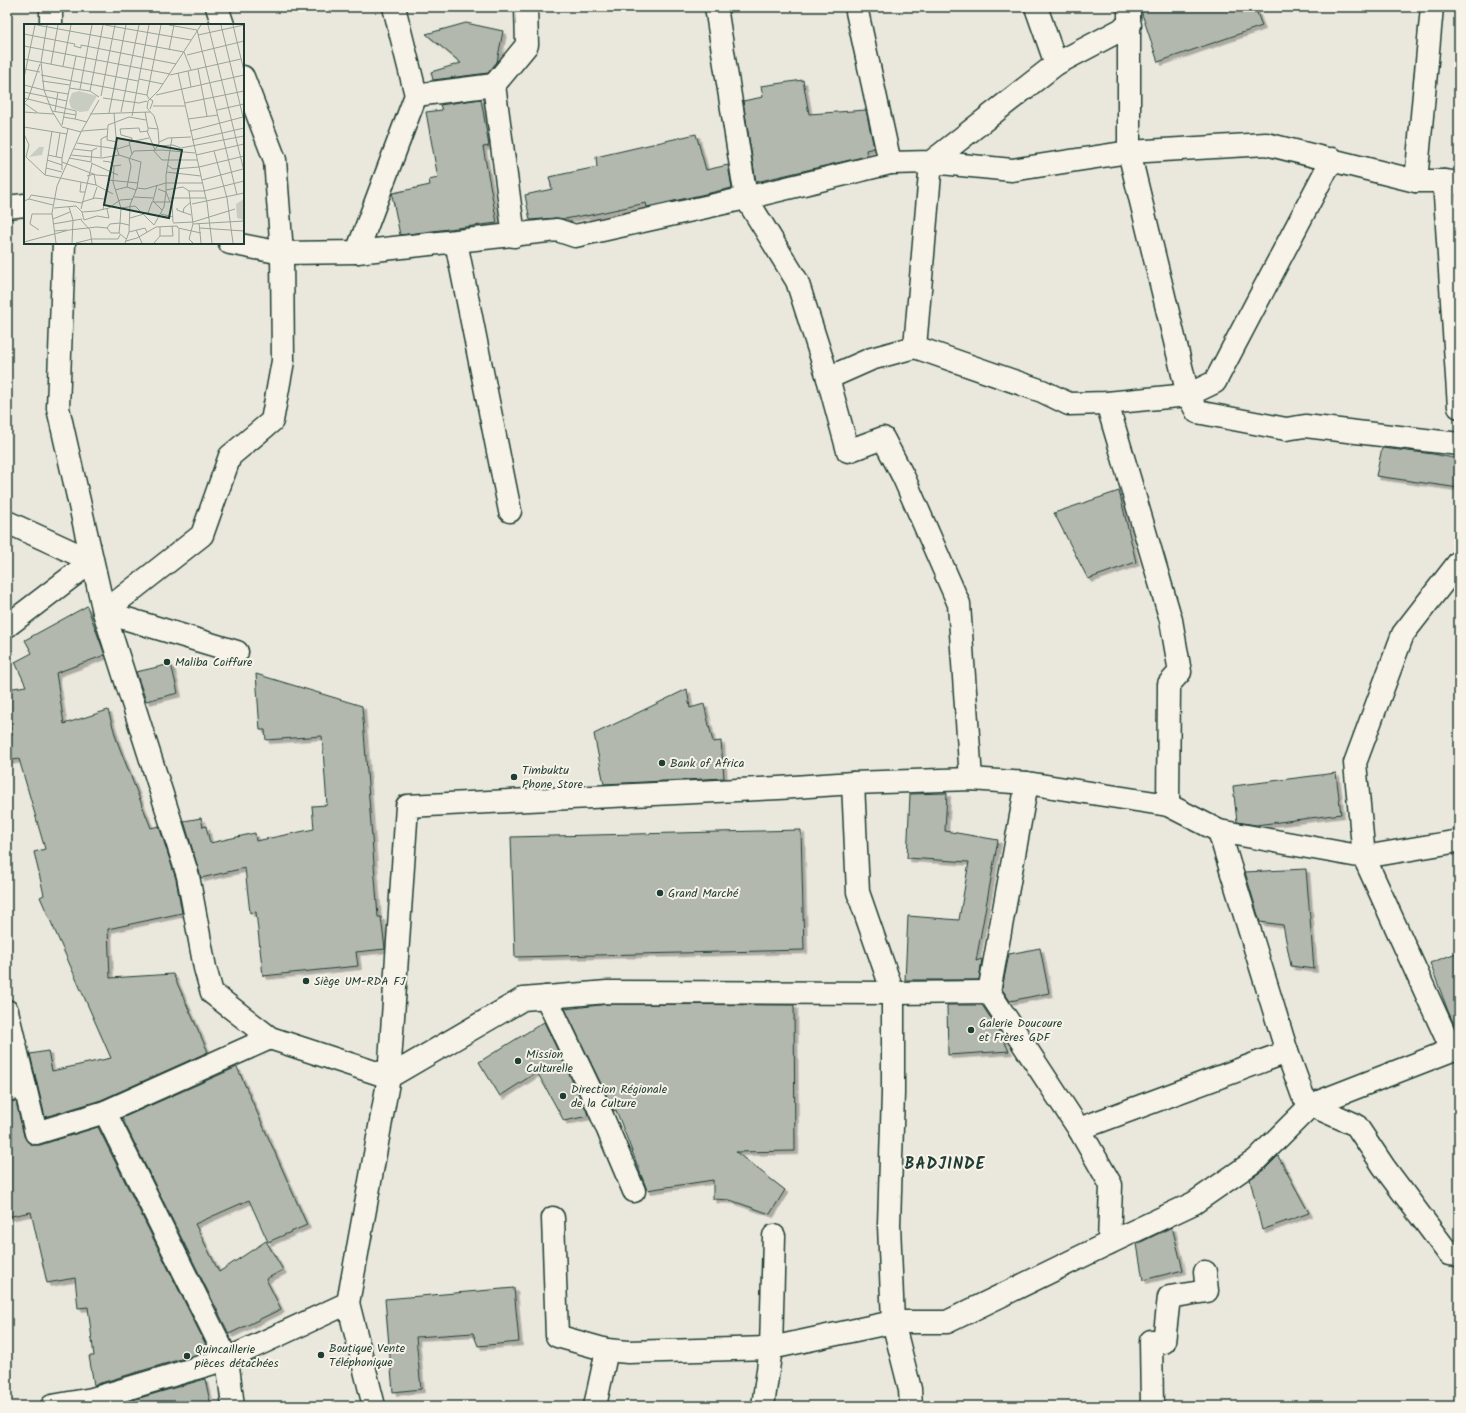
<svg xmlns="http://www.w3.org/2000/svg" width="1466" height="1413" font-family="Kalam,sans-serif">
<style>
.building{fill:#b2b8ae;stroke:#1f3d34;filter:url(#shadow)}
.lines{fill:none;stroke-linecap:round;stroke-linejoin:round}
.street-casing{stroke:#1f3d34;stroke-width:25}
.secondary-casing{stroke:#1f3d34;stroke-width:25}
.street{stroke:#f7f3e8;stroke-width:22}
.secondary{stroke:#f7f3e8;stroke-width:22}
.poi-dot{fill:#1f3d34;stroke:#f7f3e8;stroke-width:1.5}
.labels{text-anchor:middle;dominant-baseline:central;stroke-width:4;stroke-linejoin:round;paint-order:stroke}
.poi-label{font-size:12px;fill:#1f3d34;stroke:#f7f3e8;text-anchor:start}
.district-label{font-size:16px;font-weight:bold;letter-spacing:1px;fill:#1f3d34;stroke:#f7f3e8}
.inset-road{fill:none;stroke:#99a499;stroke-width:1}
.view{fill:#1f3d34;fill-opacity:0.15;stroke:#1f3d34;stroke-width:2}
.inset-edge{fill:none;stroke:#1f3d34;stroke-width:2}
</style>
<defs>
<filter id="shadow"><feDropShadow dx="3.5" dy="3.5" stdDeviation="0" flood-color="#0004"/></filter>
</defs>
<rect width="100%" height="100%" fill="#eae8dd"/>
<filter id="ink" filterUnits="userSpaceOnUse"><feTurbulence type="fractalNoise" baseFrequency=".025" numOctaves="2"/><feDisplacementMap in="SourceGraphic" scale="8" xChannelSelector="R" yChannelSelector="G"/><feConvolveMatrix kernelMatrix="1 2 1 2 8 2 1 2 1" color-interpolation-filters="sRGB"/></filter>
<g filter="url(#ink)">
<g class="building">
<polygon points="1142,7 1255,7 1262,26 1158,62 1142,14"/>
<polygon points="466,23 503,31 497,62 488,73 433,80 431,72 461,63 426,34"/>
<polygon points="803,80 809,114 866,110 874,148 866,150 867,156 756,182 743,101 763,97 761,86"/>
<polygon points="481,99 489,146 483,147 497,223 400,235 392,195 393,193 430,185 429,180 438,178 426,112 442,110 440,105"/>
<polygon points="696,134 706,170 728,165 732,188 647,207 646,203 586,216 586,215 565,219 556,218 530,220 525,195 552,189 549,177 597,167 596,157"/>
<polygon points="1382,448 1433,454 1459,459 1459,488 1376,476"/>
<polygon points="1119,491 1136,562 1088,579 1054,513"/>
<polygon points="87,606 105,655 56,673 64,724 108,710 117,741 151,828 159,826 176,879 182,913 108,929 110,978 173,974 208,1052 101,1100 45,1117 30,1054 48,1051 52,1071 111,1058 40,897 44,895 34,852 45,849 19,759 7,761 7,736 12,735 7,703 7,689 26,686 15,662 32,653 25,640"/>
<polygon points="171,664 178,693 146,701 136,672"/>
<polygon points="256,674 362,706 378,917 381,917 385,949 356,952 358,966 263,976 256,912 250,913 245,868 201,878 184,821 201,818 203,827 206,826 210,843 255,833 256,841 314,829 312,806 327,805 322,736 266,740 265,730 260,730"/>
<polygon points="687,689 690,708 704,704 713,742 721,741 724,778 604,784 594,734"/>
<polygon points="1336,773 1341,814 1256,825 1237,822 1233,786"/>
<polygon points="947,793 945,831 998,840 976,961 982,959 979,980 905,980 908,916 959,920 969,862 907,858 910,794"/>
<polygon points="801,830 804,950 515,957 511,837"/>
<polygon points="1306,869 1314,969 1291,966 1283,925 1260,922 1245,872"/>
<polygon points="1040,948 1049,993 1010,1001 1002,989 1009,954"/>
<polygon points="1459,952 1459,1033 1458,1033 1448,1011 1430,963"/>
<polygon points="608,1004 794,1005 795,1151 736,1152 785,1190 770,1214 730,1200 713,1199 713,1180 647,1190 616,1110 614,1111 565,1009"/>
<polygon points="947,1005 982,1005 996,1026 1009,1051 948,1055"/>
<polygon points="544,1022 586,1109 588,1116 564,1121 537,1072 500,1096 479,1062"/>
<polygon points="237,1067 307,1225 268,1242 249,1200 195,1224 219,1272 266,1241 283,1270 266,1279 281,1309 229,1334 122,1118"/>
<polygon points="16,1101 24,1136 27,1141 33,1145 40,1145 98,1127 206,1345 197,1350 198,1354 94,1385 89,1356 94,1356 88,1307 78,1308 75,1278 47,1283 31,1212 7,1217 7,1102"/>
<polygon points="1278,1156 1309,1213 1262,1230 1250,1179 1265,1169"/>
<polygon points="1172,1227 1183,1270 1143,1280 1137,1244"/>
<polygon points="514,1288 519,1342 478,1346 473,1333 416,1337 421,1389 393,1392 385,1299"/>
<polygon points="205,1379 211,1406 112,1406"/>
</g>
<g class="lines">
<g class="street-casing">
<g id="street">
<polyline points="51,7 51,25"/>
<polyline points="217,7 223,25"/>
<polyline points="716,7 746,198 797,281 828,378 848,451 883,438 904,478 959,604 971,779"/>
<polyline points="856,7 890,163"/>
<polyline points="1036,7 1056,64"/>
<polyline points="1129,7 1129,152 1188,395 1197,412 1286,429 1305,426 1459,444"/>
<polyline points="416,95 494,85"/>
<polyline points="1416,181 1432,7"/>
<polyline points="1444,181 1459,407"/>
<polyline points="7,207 25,205"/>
<polyline points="514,236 494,85 527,45 526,7"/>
<polyline points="456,242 510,511"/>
<polyline points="64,243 58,408 104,612 188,876 205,968 212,993 270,1038 389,1077 523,999 607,992 893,993 989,992"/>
<polyline points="230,243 282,253 357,252 557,230 575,236 746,198 890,163 931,162 1056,64 1130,25"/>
<polyline points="357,252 416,95 394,7"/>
<polyline points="915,347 931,162 1012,170 1129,152 1266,144 1416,181 1444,181 1459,183"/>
<polyline points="828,378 871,359 915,347 1042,391 1069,404 1107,403 1188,395 1215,382 1332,159"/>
<polyline points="1107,403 1171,620 1180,672 1169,684 1168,805"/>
<polyline points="7,522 92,561 7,626"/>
<polyline points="104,612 202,535 230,456 272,421 283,361 282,253 275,160 243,77"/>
<polyline points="104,612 237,652"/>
<polyline points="853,783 858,892 893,993 893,1093 889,1225 893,1322 910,1389 911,1406"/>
<polyline points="1027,783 989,992 1079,1129 1111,1185 1109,1243"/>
<polyline points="1219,831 1287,1052 1303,1096 1311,1105 1356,1125 1384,1167 1449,1254 1459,1255"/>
<polyline points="546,997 597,1104 634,1191"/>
<polyline points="7,1011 36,1133 105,1112 270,1038"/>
<polyline points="1452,1050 1364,857 1355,763 1403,634 1459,562"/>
<polyline points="7,1090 25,1087"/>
<polyline points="1079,1129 1287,1052"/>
<polyline points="553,1218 557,1336 607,1350 628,1352 771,1348 893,1322 947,1322 1109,1243 1194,1203 1256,1160 1311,1105 1452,1050 1459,1049"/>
<polyline points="348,1303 374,1406"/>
<polyline points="52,1406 92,1399 227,1359 105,1112"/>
<polyline points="595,1406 607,1350"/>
<polyline points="763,1406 771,1348 774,1236"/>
<polyline points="1152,1406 1151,1341 1164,1342 1169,1297 1207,1291 1205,1272"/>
</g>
</g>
<g class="secondary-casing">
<polyline id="secondary" points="233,1406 227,1359 348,1303 389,1077 407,806 779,788 853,783 971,779 1027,783 1168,805 1219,831 1364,857 1459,841"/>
</g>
<use href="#street" class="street"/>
<use href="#secondary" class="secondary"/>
</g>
</g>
<g class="poi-dot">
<circle cx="167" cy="662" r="4"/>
<circle cx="662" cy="763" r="4"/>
<circle cx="514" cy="777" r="4"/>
<circle cx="660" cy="893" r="4"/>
<circle cx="306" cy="981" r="4"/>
<circle cx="971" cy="1030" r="4"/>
<circle cx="518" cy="1061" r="4"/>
<circle cx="563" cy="1096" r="4"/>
<circle cx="321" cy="1355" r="4"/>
<circle cx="187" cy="1356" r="4"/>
</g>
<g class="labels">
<g class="poi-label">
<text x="175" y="662">Maliba Coiffure</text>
<text x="670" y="763">Bank of Africa</text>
<text x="522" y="770">Timbuktu<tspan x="522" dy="14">Phone Store</tspan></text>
<text x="668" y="893">Grand Marché</text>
<text x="314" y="981">Siège UM-RDA FJ</text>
<text x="979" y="1023">Galerie Doucoure<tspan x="979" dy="14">et Frères GDF</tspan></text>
<text x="526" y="1054">Mission<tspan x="526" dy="14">Culturelle</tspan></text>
<text x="571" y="1089">Direction Régionale<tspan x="571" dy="14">de la Culture</tspan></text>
<text x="329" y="1348">Boutique Vente<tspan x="329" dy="14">Téléphonique</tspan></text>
<text x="195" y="1349">Quincaillerie<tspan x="195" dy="14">pièces détachées</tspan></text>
</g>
<g class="district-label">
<text x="945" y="1164">BADJINDE</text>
</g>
</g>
<g transform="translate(24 24)">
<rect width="220" height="220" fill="#eae8dd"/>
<path d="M 55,67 L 73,72 L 64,87 L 56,88 L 47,84 L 45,77 L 48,69 ZM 15,123 L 20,123 L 18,131 L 5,133 ZM 220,175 L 220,196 L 213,194 L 212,180 Z" fill="#c8ccc1"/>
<path class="inset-road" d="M 13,1 L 160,28 L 167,46M 23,1 L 17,38 L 20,66 L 44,70M 81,1 L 167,16M 145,1 L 173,6 L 213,171M 184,1 L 220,147M 197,1 L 220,97M 209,1 L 220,47M 0,10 L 51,20 L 50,22 L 57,24 L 57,21 L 152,40M 174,11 L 220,1M 0,22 L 146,50M 145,26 L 150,1M 163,31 L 220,17M 0,35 L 114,57M 27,40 L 34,1M 39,42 L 47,1M 0,45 L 16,48M 174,45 L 183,92M 164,47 L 167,63M 154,49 L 183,179 L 188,219M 17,51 L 123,71M 146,51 L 217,35M 0,54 L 11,1M 115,55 L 139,60M 18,57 L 46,61M 0,61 L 20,66 L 28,87 L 38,103 L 57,108 L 33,162 L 28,189 L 32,219M 45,64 L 66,67 L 75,73M 56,65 L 68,1M 66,67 L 79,1M 0,68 L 43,77M 132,71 L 220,51M 77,72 L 91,1M 0,74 L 52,87 L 52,91 L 28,87M 79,74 L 115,79 L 123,77M 125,75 L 123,71 L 137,1M 0,79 L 4,75 L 16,40M 0,79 L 14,89 L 30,90M 161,79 L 220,67M 129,82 L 161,82M 126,85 L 129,77 L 126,75M 193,86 L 220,80M 31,87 L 34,68M 0,88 L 13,89M 97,88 L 115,1M 121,88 L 124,104 L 134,105M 85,89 L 102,1M 90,89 L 93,125 L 106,121M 66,90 L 126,88M 52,91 L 51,95 L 63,98M 108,92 L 125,1M 39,93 L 51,95M 164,95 L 194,91M 38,101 L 52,32M 0,103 L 43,110M 58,107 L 83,105M 123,107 L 131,126M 166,107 L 219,93M 57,108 L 75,76M 0,110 L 5,121 L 2,133 L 21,151 L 72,161 L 89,170M 168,116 L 220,104M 93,118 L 83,116 L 84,101 L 105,93 L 122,96M 108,118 L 108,114 L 97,111 L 96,105 L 115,104 L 116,108 L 124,107 L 124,104M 135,118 L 144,114 L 167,113M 53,119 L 93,125 L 95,131 L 117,138 L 113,164 L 106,181 L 105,208 L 101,219M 134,122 L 149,121 L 157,124 L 220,112M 50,125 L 67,127 L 73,124M 129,126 L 138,136 L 173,136M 131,126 L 135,119 L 134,105 L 130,92 L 123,84 L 124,77 L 135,66 L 177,1M 190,127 L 203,174 L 209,219M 108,130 L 105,118 L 125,114M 24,131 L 38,134M 47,131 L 78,134 L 95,131M 172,131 L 220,120M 32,133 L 36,109M 77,133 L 77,115 L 83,112M 45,134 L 67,138 L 68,126M 23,136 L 38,141M 79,137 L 86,138 L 90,142M 38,138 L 72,151 L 85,152M 67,139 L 94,151M 143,141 L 149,145 L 175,143 L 220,132M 22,144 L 38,148M 38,146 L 38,134 L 44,104M 142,148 L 177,152M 86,149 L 84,156 L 114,159M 21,151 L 28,107M 63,152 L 70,150 L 72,161M 178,156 L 219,145M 57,158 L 56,168 L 61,168M 133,161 L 129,177 L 138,186M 103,163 L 107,142 L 105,135 L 110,127 L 138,126 L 171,129M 113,164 L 121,165 L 142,159 L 178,159M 91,166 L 103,163 L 112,166M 142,166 L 159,163 L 165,167 L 169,200 L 165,215 L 169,219M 165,167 L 180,167 L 220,157M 110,173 L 129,174M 146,174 L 182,174M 5,175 L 7,171 L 58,179M 69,175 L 73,163M 0,177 L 5,175 L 29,181M 58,178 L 71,174 L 80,175M 146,178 L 142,168 L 142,151 L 148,114M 168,180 L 220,169M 45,183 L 49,196 L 48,219M 30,184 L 52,182 L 58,188 L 72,187 L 85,184 L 96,176 L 109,175M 97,184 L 111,182 L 130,201M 153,184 L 153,186 L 167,191M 57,185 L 68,140M 79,186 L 82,167M 58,188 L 60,196 L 73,192 L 85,194 L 83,185M 124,189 L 128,178 L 148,178 L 149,198M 159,189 L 160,184 L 167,178M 137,190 L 149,193M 106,194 L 120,190M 29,195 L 46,188M 57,196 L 66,206 L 68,219M 149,199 L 169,198 L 211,185M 175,199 L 177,219M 29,200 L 58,195M 169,200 L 220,197M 130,201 L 140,183 L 142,168 L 134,165M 83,204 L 86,200 L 96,199 L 97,184 L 89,158 L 90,142 L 97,141M 176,204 L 220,207M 15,206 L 6,200 L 8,190 L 28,190M 112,206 L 118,219M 30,207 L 43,206M 105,208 L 121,204 L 123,208M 95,209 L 96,199 L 105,201M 136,212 L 149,212 L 148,202M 102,217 L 113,214 L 132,203 L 153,202 L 154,204 L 177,209M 0,218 L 45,206 L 73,203 L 83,204 L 87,209 L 95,209 L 102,215M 52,219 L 68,215 L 94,215 L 96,211M 130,219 L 136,212 L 136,203M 155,219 L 155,205"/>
<path class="view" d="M 93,114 L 158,126 L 145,194 L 80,181 Z"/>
<rect width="220" height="220" class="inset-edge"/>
</g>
<rect width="1466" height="1413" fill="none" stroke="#f7f3e8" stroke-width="24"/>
<rect x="12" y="12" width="1442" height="1389" fill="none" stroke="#1f3d34" stroke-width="1.5" filter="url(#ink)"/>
</svg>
